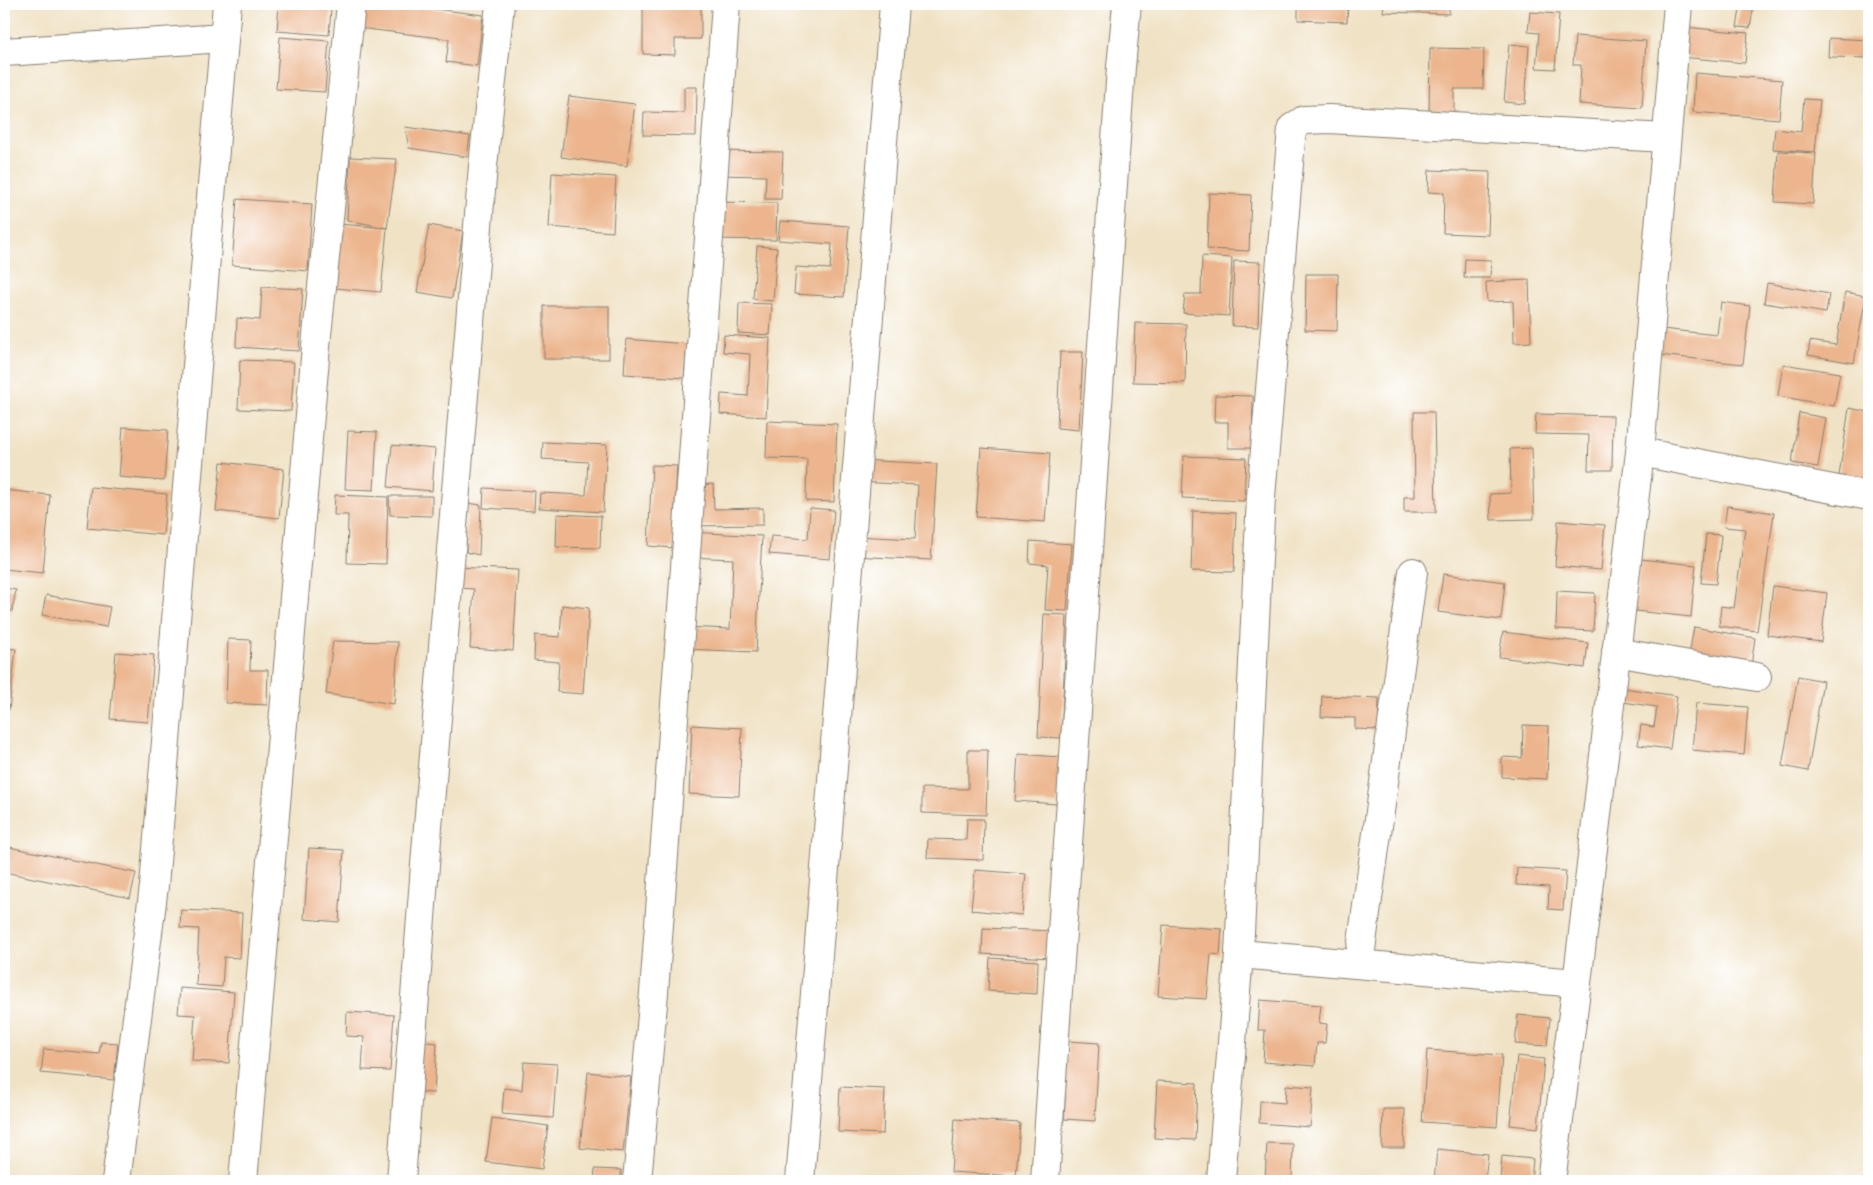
<svg xmlns="http://www.w3.org/2000/svg" width="1873" height="1185" font-family="'Architects Daughter',sans-serif">
<style>
.building{fill:#ecb58d}
.lines{fill:none;stroke-linecap:round;stroke-linejoin:round}
.minor-casing{stroke:#867f70;stroke-width:30}
.minor{stroke:#fff;stroke-width:28}
</style>
<rect width="100%" height="100%" fill="#fff"/>
<filter id="ink" filterUnits="userSpaceOnUse"><feTurbulence type="fractalNoise" baseFrequency=".02" numOctaves="2"/><feDisplacementMap in="SourceGraphic" scale="10" xChannelSelector="R" yChannelSelector="G"/><feConvolveMatrix kernelMatrix="1 2 1 2 8 2 1 2 1" color-interpolation-filters="sRGB"/></filter>
<filter id="wash" filterUnits="userSpaceOnUse"><feTurbulence type="fractalNoise" baseFrequency=".0096" numOctaves="4" result="noise"/><feDisplacementMap in="SourceGraphic" scale="20" xChannelSelector="R" yChannelSelector="G"/><feGaussianBlur stdDeviation="1.12" result="paint"/><feColorMatrix in="noise" values="0 0 0 0 0 0 0 0 0 0 0 0 0 0 0 0 0 1.4 0 .05"/><feComposite in="paint" operator="in"/></filter>
<g filter="url(#wash)">
<rect width="100%" height="100%" fill="#f0e2c5"/>
<g id="blocks">
<g class="building">
<polygon points="279,4 331,8 329,35 277,31"/>
<polygon points="353,4 397,4 483,15 477,66 446,62 449,39 350,27"/>
<polygon points="643,4 701,4 701,39 675,39 675,55 643,54"/>
<polygon points="1298,4 1348,4 1347,22 1298,20"/>
<polygon points="1384,4 1449,4 1449,14 1383,12"/>
<polygon points="1741,4 1754,4 1750,28 1737,27"/>
<polygon points="1530,12 1559,14 1555,69 1536,68 1539,33 1528,32"/>
<polygon points="1684,27 1748,33 1745,63 1681,57"/>
<polygon points="1575,36 1646,41 1642,108 1579,104 1581,65 1573,65"/>
<polygon points="280,37 329,41 325,92 276,89"/>
<polygon points="1829,38 1869,40 1869,58 1828,57"/>
<polygon points="1509,44 1529,46 1525,104 1504,102"/>
<polygon points="1430,48 1484,49 1483,89 1454,89 1454,113 1429,113"/>
<polygon points="1695,73 1782,80 1779,119 1693,112"/>
<polygon points="684,87 697,87 696,136 643,135 644,112 684,113"/>
<polygon points="569,96 635,104 627,166 561,157"/>
<polygon points="1804,99 1820,100 1815,152 1773,149 1775,129 1801,132"/>
<polygon points="405,127 470,136 467,157 409,148"/>
<polygon points="716,151 783,152 781,199 765,199 766,176 715,175"/>
<polygon points="1778,151 1816,153 1813,204 1775,202"/>
<polygon points="350,157 397,159 387,228 381,292 334,288 339,224 387,228 347,220"/>
<polygon points="1429,170 1490,172 1488,235 1443,233 1444,193 1428,192"/>
<polygon points="552,173 616,177 613,232 549,227"/>
<polygon points="1209,193 1251,195 1249,251 1207,249"/>
<polygon points="237,199 312,204 308,271 232,265"/>
<polygon points="713,202 777,203 776,240 712,239"/>
<polygon points="780,221 849,226 844,297 794,294 796,267 830,269 832,244 778,240"/>
<polygon points="429,225 463,231 452,298 417,292"/>
<polygon points="757,246 777,248 773,301 753,299"/>
<polygon points="1202,256 1232,258 1229,316 1183,313 1185,294 1201,294"/>
<polygon points="1465,259 1491,260 1490,278 1464,278"/>
<polygon points="1234,261 1260,262 1258,327 1232,326"/>
<polygon points="1306,274 1338,274 1337,331 1305,330"/>
<polygon points="1529,280 1531,342 1514,343 1513,301 1487,302 1486,282"/>
<polygon points="1767,283 1829,294 1826,313 1764,303"/>
<polygon points="262,287 303,289 299,351 236,347 237,318 260,320"/>
<polygon points="1845,292 1866,296 1854,363 1808,355 1810,341 1836,345"/>
<polygon points="1721,302 1750,306 1743,364 1659,355 1662,329 1717,335"/>
<polygon points="739,303 772,304 770,335 738,333"/>
<rect x="544" y="306" width="65" height="53"/>
<polygon points="1135,323 1186,324 1185,383 1133,382"/>
<polygon points="724,335 770,338 766,417 720,414 721,394 748,396 750,354 723,352"/>
<polygon points="626,339 687,344 684,378 624,374"/>
<polygon points="1060,352 1083,352 1079,430 1057,428"/>
<polygon points="240,360 294,362 291,411 238,409"/>
<polygon points="1783,364 1840,373 1834,406 1778,396"/>
<polygon points="1215,395 1253,396 1252,448 1228,448 1228,422 1214,422"/>
<polygon points="1849,408 1869,412 1869,480 1839,476"/>
<polygon points="1414,412 1434,412 1436,512 1404,512 1404,497 1415,497"/>
<polygon points="1799,413 1826,418 1818,467 1792,463"/>
<polygon points="1536,414 1613,416 1612,470 1588,470 1589,435 1535,434"/>
<polygon points="767,421 837,424 834,502 806,501 807,459 766,458"/>
<polygon points="123,427 168,430 164,481 119,477"/>
<polygon points="348,431 377,432 374,490 345,489"/>
<polygon points="543,442 607,445 603,512 539,508 540,493 586,495 588,462 542,459"/>
<polygon points="392,445 435,449 432,491 388,487"/>
<polygon points="981,448 1050,453 1045,522 976,517"/>
<polygon points="1532,448 1534,519 1491,520 1490,494 1511,493 1510,449"/>
<polygon points="1184,456 1246,458 1244,501 1182,498"/>
<polygon points="859,460 937,464 931,560 853,556 854,536 915,539 918,485 857,482"/>
<polygon points="221,462 284,469 279,518 216,511"/>
<polygon points="652,465 677,466 673,548 648,546"/>
<polygon points="713,484 714,509 763,508 763,525 694,526 694,485"/>
<polygon points="91,487 167,494 163,535 87,528"/>
<polygon points="484,488 535,491 534,511 483,508"/>
<polygon points="4,490 50,495 43,573 4,569"/>
<polygon points="335,495 388,497 386,564 347,563 348,515 334,515"/>
<polygon points="389,496 432,496 432,516 390,515"/>
<polygon points="467,503 481,505 479,555 466,552"/>
<polygon points="1727,506 1774,513 1757,631 1719,626 1721,606 1734,608 1745,529 1724,527"/>
<polygon points="810,508 834,510 830,559 769,554 771,536 808,539"/>
<polygon points="1193,511 1236,513 1234,572 1191,571"/>
<polygon points="557,514 601,516 600,548 556,547"/>
<polygon points="1558,521 1605,525 1601,570 1555,566"/>
<polygon points="689,532 762,536 756,652 683,649 684,627 730,629 733,559 687,557"/>
<polygon points="1706,534 1721,535 1716,584 1701,583"/>
<polygon points="1030,541 1072,544 1067,611 1045,610 1048,565 1029,563"/>
<polygon points="1640,559 1696,565 1691,617 1635,611"/>
<polygon points="456,567 518,570 513,651 470,648 474,589 455,588"/>
<polygon points="1443,574 1505,582 1501,620 1438,612"/>
<polygon points="1773,586 1827,593 1821,642 1767,635"/>
<polygon points="4,588 16,590 12,611 4,610"/>
<polygon points="1557,591 1595,593 1593,631 1556,629"/>
<polygon points="46,595 110,607 106,627 42,615"/>
<polygon points="562,605 589,608 583,694 557,692 559,662 534,660 535,635 560,637"/>
<polygon points="1044,614 1067,615 1061,738 1038,737"/>
<polygon points="1694,627 1755,638 1751,666 1689,655"/>
<polygon points="1503,632 1588,643 1585,668 1499,657"/>
<polygon points="228,639 251,640 250,670 268,670 267,705 226,703"/>
<polygon points="333,641 398,642 394,704 326,694"/>
<polygon points="4,648 16,649 9,710 4,709"/>
<polygon points="116,652 154,655 148,722 110,719"/>
<polygon points="1798,676 1823,681 1808,771 1782,766"/>
<polygon points="1624,688 1677,696 1670,749 1638,745 1641,725 1654,727 1657,707 1623,702"/>
<polygon points="1322,696 1379,698 1378,730 1355,729 1355,718 1321,717"/>
<polygon points="1696,703 1748,707 1744,755 1692,750"/>
<polygon points="692,725 742,728 739,796 689,794"/>
<polygon points="1523,725 1549,726 1547,779 1502,777 1502,757 1522,758"/>
<polygon points="968,750 988,750 986,815 922,813 922,788 968,789"/>
<polygon points="1018,754 1060,757 1057,804 1015,801"/>
<polygon points="967,819 984,819 983,860 927,858 928,839 966,840"/>
<polygon points="4,846 136,873 130,898 4,872"/>
<polygon points="309,848 344,850 339,922 304,919"/>
<polygon points="1517,868 1566,871 1563,910 1548,909 1549,887 1516,885"/>
<polygon points="975,870 1026,874 1022,915 971,910"/>
<polygon points="181,910 242,913 240,958 224,957 222,987 196,985 199,929 180,928"/>
<polygon points="1163,925 1222,929 1220,955 1211,954 1207,999 1158,996"/>
<polygon points="983,928 1052,931 1051,958 982,954"/>
<polygon points="990,958 1038,961 1037,994 988,991"/>
<polygon points="180,988 234,992 229,1063 192,1061 195,1015 178,1014"/>
<polygon points="1260,1000 1321,1005 1319,1023 1327,1024 1325,1043 1317,1043 1315,1066 1263,1062 1265,1030 1258,1030"/>
<polygon points="347,1012 394,1015 390,1071 362,1070 364,1037 346,1036"/>
<polygon points="1518,1015 1550,1018 1547,1046 1515,1044"/>
<polygon points="418,1041 437,1043 434,1093 415,1092"/>
<polygon points="1068,1041 1099,1043 1095,1121 1064,1119"/>
<polygon points="101,1042 118,1043 114,1080 41,1073 44,1049 99,1054"/>
<polygon points="1427,1050 1502,1055 1497,1127 1422,1122"/>
<polygon points="1517,1056 1544,1059 1538,1128 1510,1125"/>
<polygon points="524,1062 557,1064 553,1118 502,1114 504,1088 522,1090"/>
<polygon points="588,1072 631,1077 623,1152 580,1148"/>
<polygon points="1157,1081 1197,1083 1195,1140 1154,1138"/>
<polygon points="1286,1085 1313,1087 1310,1127 1259,1123 1260,1101 1285,1103"/>
<polygon points="840,1087 885,1089 883,1134 838,1132"/>
<polygon points="1383,1109 1405,1109 1404,1148 1382,1148"/>
<polygon points="492,1118 548,1126 542,1169 486,1162"/>
<polygon points="955,1119 1020,1123 1016,1176 951,1172"/>
<polygon points="1267,1143 1293,1144 1292,1181 1265,1181"/>
<polygon points="1437,1149 1488,1154 1485,1181 1434,1181"/>
<polygon points="1502,1156 1533,1159 1531,1181 1500,1181"/>
<polygon points="595,1169 621,1170 621,1181 594,1181"/>
</g>
</g>
</g>
<g filter="url(#ink)">
<use href="#blocks" fill-opacity="0" stroke="#867f70" stroke-width="1"/>
<g class="lines">
<g class="minor-casing">
<g id="minor">
<polyline points="4,52 224,38"/>
<polyline points="1640,452 1869,496"/>
<polyline points="1616,652 1757,677"/>
<polyline points="1239,954 1577,983"/>
<polyline points="1359,964 1413,572"/>
<polyline points="116,1181 154,886 227,4"/>
<polyline points="243,1181 317,335 351,4"/>
<polyline points="401,1181 427,839 483,166 500,4"/>
<polyline points="637,1181 654,993 726,4"/>
<polyline points="800,1181 894,4"/>
<polyline points="1045,1181 1121,67 1127,4"/>
<polyline points="1221,1181 1239,954 1261,497 1292,128 1304,120 1329,119 1666,138"/>
<polyline points="1551,1181 1577,983 1640,452 1678,4"/>
</g>
</g>
<use href="#minor" class="minor"/>
</g>
</g>
<rect width="1873" height="1185" fill="none" stroke="#fff" stroke-width="20"/>
</svg>
